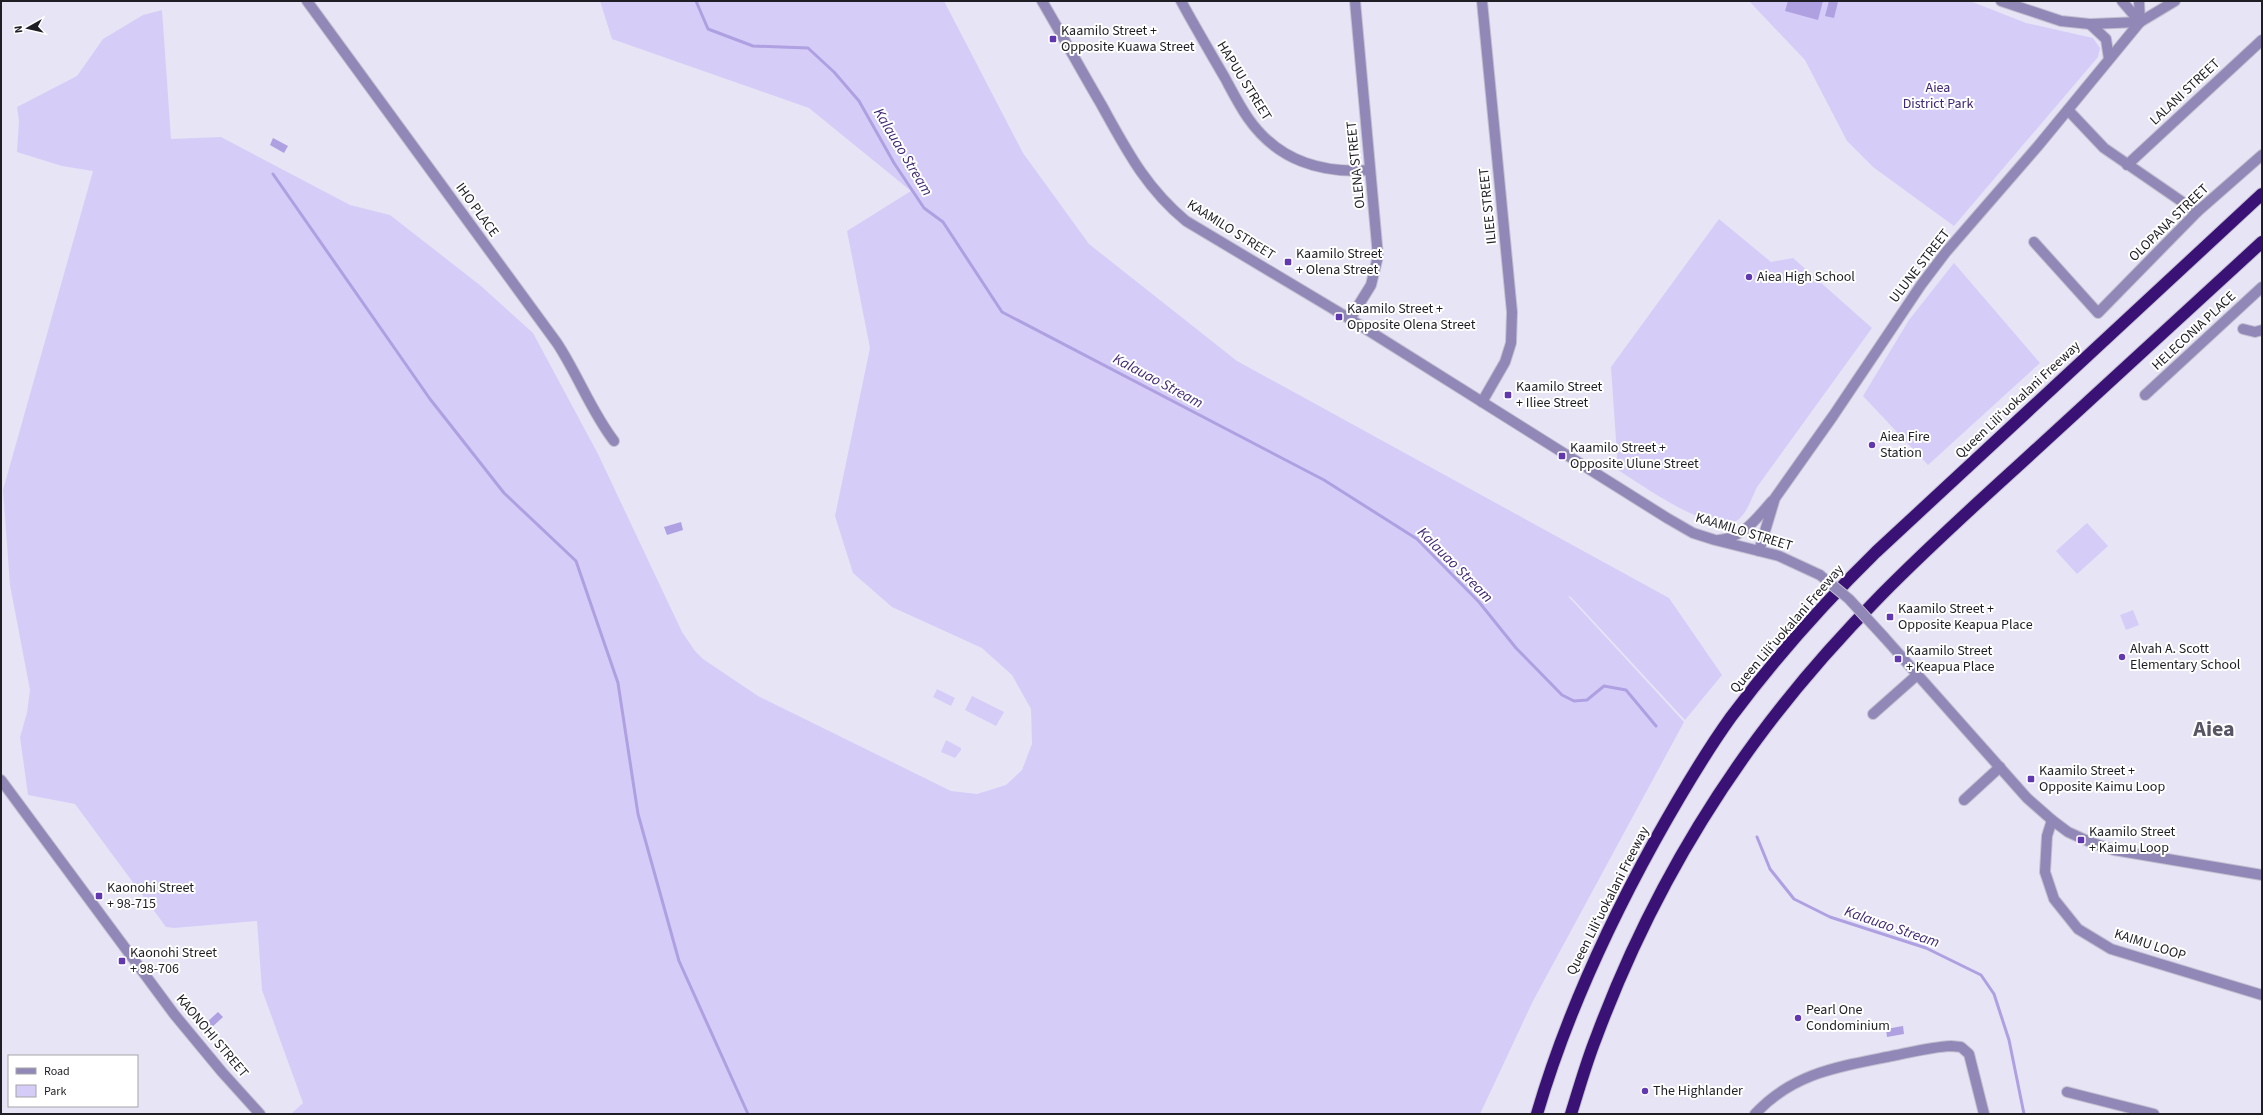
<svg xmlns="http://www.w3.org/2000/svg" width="2263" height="1115" font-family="'Source Sans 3',sans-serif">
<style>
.green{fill:#d5cdf7}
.water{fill:#aea0e1}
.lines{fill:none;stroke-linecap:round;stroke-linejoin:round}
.stream{stroke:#aea0e1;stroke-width:3}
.minor-casing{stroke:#c3c0d0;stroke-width:12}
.highway-casing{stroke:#c3c0d0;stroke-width:14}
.minor{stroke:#9288b7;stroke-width:10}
.highway{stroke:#3a1276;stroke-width:12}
.minor-bridge-casing{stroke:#c3c0d0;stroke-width:12;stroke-linecap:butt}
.minor-bridge{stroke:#9288b7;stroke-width:10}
.poi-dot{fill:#6138b0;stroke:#fff;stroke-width:1.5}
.labels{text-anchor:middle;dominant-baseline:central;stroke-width:4;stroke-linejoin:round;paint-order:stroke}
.poi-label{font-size:14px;fill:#1f1e25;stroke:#fff;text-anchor:start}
.street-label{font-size:14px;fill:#1f1e25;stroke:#fff}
.park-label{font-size:14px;fill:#3f2672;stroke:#fff}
.water-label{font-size:15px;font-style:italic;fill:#402773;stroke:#fff}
.town-label{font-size:22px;font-weight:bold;fill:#575463;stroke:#fff}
</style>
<rect width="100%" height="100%" fill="#e7e4f6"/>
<g class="green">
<polygon points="600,1 944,1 1023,153 1089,244 1237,361 1669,598 1722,675 1685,720 1571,597 1568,596 1684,722 1533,1001 1480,1114 291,1114 303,1103 262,990 257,921 174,928 166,927 75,804 28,795 20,737 27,713 30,690 10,585 3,490 93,171 62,166 17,152 19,121 17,107 77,76 103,39 143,15 162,10 171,139 221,137 350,205 390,215 481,286 533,333 598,454 682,632 695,651 703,659 758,696 951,791 977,794 1006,785 1022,770 1032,744 1031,709 1012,675 982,648 892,607 853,573 835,516 870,348 847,231 911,191 809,108 612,39"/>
<polygon points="1749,1 1970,1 2026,23 2093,38 2100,48 2098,57 1954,226 1873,167 1847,141 1805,60"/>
<path d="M 1719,219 L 1771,262 L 1793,258 L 1872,328 L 1757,487 C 1752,497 1748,511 1739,519 C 1716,539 1639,483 1618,470 L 1611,367 Z"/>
<polygon points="1954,263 2040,363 1928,465 1863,396 1909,320"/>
<polygon points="2087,523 2108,546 2077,574 2056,551"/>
<polygon points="2133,610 2139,625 2126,630 2120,615"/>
<polygon points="937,689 955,698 951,706 933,697"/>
<polygon points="972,696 1004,712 996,726 965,710"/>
<polygon points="946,740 961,748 961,750 955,758 941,752"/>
</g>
<g class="water">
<polygon points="1788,1 1823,1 1818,20 1785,11"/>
<polygon points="1829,1 1838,2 1834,18 1825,16"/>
<polygon points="273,138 288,146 284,153 270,145"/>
<polygon points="681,522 683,530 667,535 664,527"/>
<polygon points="218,1012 223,1017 211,1028 206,1023"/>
<polygon points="1903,1026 1904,1034 1887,1037 1886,1029"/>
</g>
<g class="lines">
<g class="stream">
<polyline points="696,1 708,29 753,46 808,48 834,72 859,101 894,163 924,208 943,222 1002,312 1324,480 1417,539 1479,602 1516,648 1562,695 1574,701 1587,700 1604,686 1626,690 1656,726"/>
<polyline points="273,174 430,399 504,493 576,561 618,683 638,814 679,961 748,1114"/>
<polyline points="1757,837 1770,869 1794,899 1830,917 1926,948 1981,975 1994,994 2009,1040 2024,1114"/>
</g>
<g class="minor-casing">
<g id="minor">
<path d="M 307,1 L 557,343 C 578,375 591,411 614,441"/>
<path d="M 1042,1 C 1062,35 1081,70 1101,104 C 1126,149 1145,187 1186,221 L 1350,319 L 1667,518 L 1693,533 L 1715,540 L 1779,556 L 1820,575"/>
<path d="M 1181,1 C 1195,27 1210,52 1225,78 C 1232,91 1239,105 1248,118 C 1277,160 1321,174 1370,170"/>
<polyline points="1482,1 1512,312 1511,343 1505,362 1482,402"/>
<polyline points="2001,1 2061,21 2090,24 2140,22 2175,1"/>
<polyline points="2122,1 2140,22"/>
<polyline points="2139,1 2140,22"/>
<polyline points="2090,24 2106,39 2109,59"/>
<polyline points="2068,110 2104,148 2197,212"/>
<polyline points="2127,165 2262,40"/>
<polyline points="2034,242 2098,313 2197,212 2262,155"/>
<polyline points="1350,319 1371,285 1378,256 1355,1"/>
<polyline points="2243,329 2255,332 2262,330"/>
<polyline points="2145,395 2262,287"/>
<path d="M 1719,540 C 1744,537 1756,519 1772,501"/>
<polyline points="1759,551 1775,498 1833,416 1921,285 1946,252 2038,146 2140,22"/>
<polyline points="1884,637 2027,798 2052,820 2068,832 2090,842 2114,850 2262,875"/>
<polyline points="1873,714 1917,675"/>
<polyline points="1,780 174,1014 222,1072 260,1114"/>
<polyline points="1964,800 2000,767"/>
<polyline points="2052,820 2047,836 2045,872 2054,899 2078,929 2111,949 2262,995"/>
<polyline points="2067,1092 2154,1114"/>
<path d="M 1755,1114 C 1792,1074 1836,1067 1887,1057 C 1908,1053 1930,1047 1951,1046 L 1961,1047 L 1969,1054 L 1984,1114"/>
</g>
</g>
<g class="highway-casing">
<g id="highway">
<path d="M 1537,1114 C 1565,1018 1606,929 1654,842 C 1678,799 1703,756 1731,717 C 1775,658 1824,603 1876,552 L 2262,194"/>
<path d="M 1571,1114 C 1579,1089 1586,1063 1596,1038 C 1635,933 1690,830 1757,739 C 1834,634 1923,552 2019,465 C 2100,390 2181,316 2262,242"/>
</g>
</g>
<use href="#minor" class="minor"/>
<use href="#highway" class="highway"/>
<g class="minor-bridge-casing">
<polyline id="minor-bridge" points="1820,575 1849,599 1884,637"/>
</g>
<use href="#minor-bridge" class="minor-bridge"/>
</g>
<g class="poi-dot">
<rect x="1049" y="35" width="8" height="8" rx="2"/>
<rect x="1284" y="258" width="8" height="8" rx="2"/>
<circle cx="1749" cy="277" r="4"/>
<rect x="1335" y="313" width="8" height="8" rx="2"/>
<rect x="1504" y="391" width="8" height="8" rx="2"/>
<circle cx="1872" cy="445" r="4"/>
<rect x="1558" y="452" width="8" height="8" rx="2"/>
<rect x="1886" y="613" width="8" height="8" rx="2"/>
<circle cx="2122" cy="657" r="4"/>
<rect x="1894" y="655" width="8" height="8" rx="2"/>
<rect x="2027" y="775" width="8" height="8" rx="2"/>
<rect x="2077" y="836" width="8" height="8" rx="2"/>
<rect x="95" y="892" width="8" height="8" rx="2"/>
<rect x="118" y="957" width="8" height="8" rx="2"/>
<circle cx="1798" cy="1018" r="4"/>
<circle cx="1645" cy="1091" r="4"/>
</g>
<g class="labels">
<g class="poi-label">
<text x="1061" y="31">Kaamilo Street +<tspan x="1061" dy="16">Opposite Kuawa Street</tspan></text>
<text x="1296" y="254">Kaamilo Street<tspan x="1296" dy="16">+ Olena Street</tspan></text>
<text x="1757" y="277">Aiea High School</text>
<text x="1347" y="309">Kaamilo Street +<tspan x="1347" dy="16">Opposite Olena Street</tspan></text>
<text x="1516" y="387">Kaamilo Street<tspan x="1516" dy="16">+ Iliee Street</tspan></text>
<text x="1880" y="437">Aiea Fire<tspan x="1880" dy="16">Station</tspan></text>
<text x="1570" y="448">Kaamilo Street +<tspan x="1570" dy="16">Opposite Ulune Street</tspan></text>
<text x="1898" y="609">Kaamilo Street +<tspan x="1898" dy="16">Opposite Keapua Place</tspan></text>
<text x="2130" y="649">Alvah A. Scott<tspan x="2130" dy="16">Elementary School</tspan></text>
<text x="1906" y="651">Kaamilo Street<tspan x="1906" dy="16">+ Keapua Place</tspan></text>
<text x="2039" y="771">Kaamilo Street +<tspan x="2039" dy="16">Opposite Kaimu Loop</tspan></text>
<text x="2089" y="832">Kaamilo Street<tspan x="2089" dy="16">+ Kaimu Loop</tspan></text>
<text x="107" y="888">Kaonohi Street<tspan x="107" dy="16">+ 98-715</tspan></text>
<text x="130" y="953">Kaonohi Street<tspan x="130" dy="16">+ 98-706</tspan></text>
<text x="1806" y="1010">Pearl One<tspan x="1806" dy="16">Condominium</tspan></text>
<text x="1653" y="1091">The Highlander</text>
</g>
<g class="street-label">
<text transform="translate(1244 81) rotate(58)">HAPUU STREET</text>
<text transform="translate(2185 92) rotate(-43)">LALANI STREET</text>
<text transform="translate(1356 165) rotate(-96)">OLENA STREET</text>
<text transform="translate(1488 206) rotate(-96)">ILIEE STREET</text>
<text transform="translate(477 210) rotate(54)">IHO PLACE</text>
<text transform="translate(2169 223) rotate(-44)">OLOPANA STREET</text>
<text transform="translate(1231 230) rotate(32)">KAAMILO STREET</text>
<text transform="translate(1920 266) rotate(-52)">ULUNE STREET</text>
<text transform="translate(2194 331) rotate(-43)">HELECONIA PLACE</text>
<text transform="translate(2018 400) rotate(-43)">Queen Liliʻuokalani Freeway</text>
<text transform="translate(1744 532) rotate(17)">KAAMILO STREET</text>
<text transform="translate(1787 629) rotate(-49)">Queen Liliʻuokalani Freeway</text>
<text transform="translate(1608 901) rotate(-63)">Queen Liliʻuokalani Freeway</text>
<text transform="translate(2150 945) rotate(18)">KAIMU LOOP</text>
<text transform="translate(212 1036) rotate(50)">KAONOHI STREET</text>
</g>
<g class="park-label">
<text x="1938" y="88">Aiea<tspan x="1938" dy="16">District Park</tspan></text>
</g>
<g class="water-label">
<text transform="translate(903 152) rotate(59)">Kalauao Stream</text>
<text transform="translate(1158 381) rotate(28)">Kalauao Stream</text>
<text transform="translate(1455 565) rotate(45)">Kalauao Stream</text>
<text transform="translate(1892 927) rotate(19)">Kalauao Stream</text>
</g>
<g class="town-label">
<text x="2214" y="729">Aiea</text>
</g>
</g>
<rect width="2263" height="1115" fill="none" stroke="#1f1e25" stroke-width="4"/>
<rect x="8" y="1055" width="130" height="52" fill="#ffffff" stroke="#a5a5a8"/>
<rect x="16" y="1068" width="20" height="6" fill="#9288b7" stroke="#a5a5a8"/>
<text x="44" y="1075" font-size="12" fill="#1f1e25">Road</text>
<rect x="16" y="1085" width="20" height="12" fill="#d5cdf7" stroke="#a5a5a8"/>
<text x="44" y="1095" font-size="12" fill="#1f1e25">Park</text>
<g transform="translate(28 28) rotate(262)" stroke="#ffffff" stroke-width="3" paint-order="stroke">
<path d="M0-3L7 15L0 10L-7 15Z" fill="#1f1e25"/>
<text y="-6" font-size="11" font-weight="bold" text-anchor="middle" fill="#1f1e25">N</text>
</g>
</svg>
